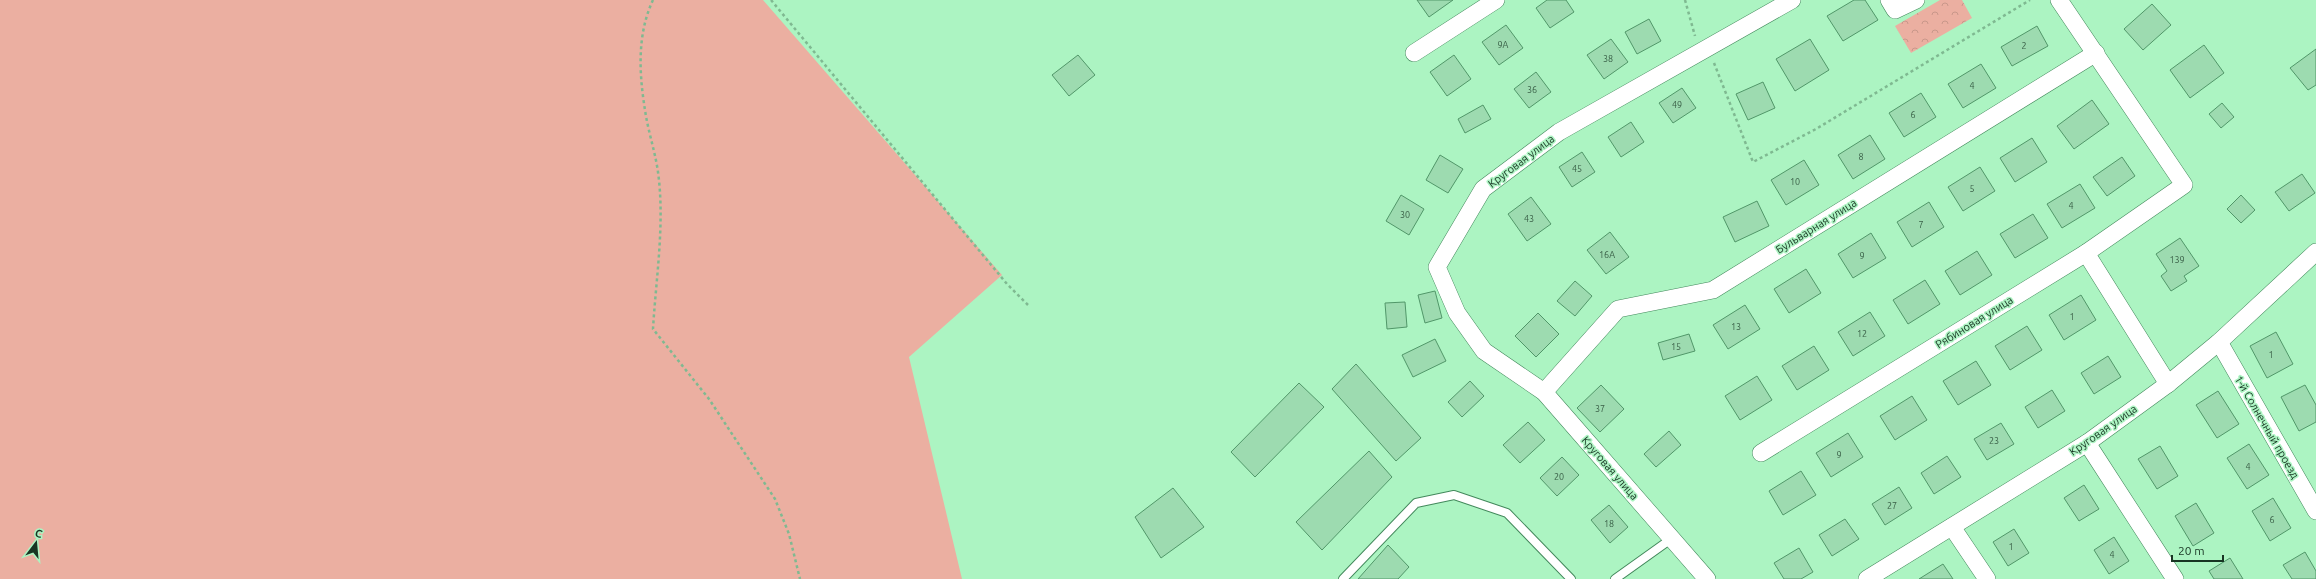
<svg xmlns="http://www.w3.org/2000/svg" width="2316" height="579" font-family="Ubuntu,sans-serif">
<style>
.green{fill:#ebafa1}
.park{fill:url(#park-crowns)}
.building{fill:#9ddbb0;stroke:#519769}
.lines{fill:none;stroke-linecap:round;stroke-linejoin:round}
.lane-casing{stroke:#43895c;stroke-width:10}
.street-casing{stroke:#43895c;stroke-width:18}
.path{stroke:#7fb991;stroke-width:2.5;stroke-dasharray:3 3;stroke-linecap:butt}
.lane{stroke:#fff;stroke-width:8}
.street{stroke:#fff;stroke-width:17}
.labels{text-anchor:middle;dominant-baseline:central;stroke-width:3;stroke-linejoin:round;paint-order:stroke}
.number-label{font-size:9px;fill:#395e46}
.street-label{font-size:11px;fill:#183523;stroke:#acf4c2}
</style>
<defs>
<pattern id="park-crowns" width="20" height="18" patternUnits="userSpaceOnUse"><rect width="20" height="18" fill="#ebafa1"/><path d="M2 6a3 3 0 1 1 6 0M12 15a3 3 0 1 1 6 0" fill="none" stroke="#c9978a"/></pattern>
</defs>
<rect width="100%" height="100%" fill="#acf4c2"/>
<polygon class="green" points="0,0 763,0 1002,275 909,357 962,579 0,579"/>
<polygon class="park" points="1940,0 1962,0 1972,18 1911,53 1895,26"/>
<g class="building">
<polygon points="1417,0 1453,0 1429,17"/>
<polygon points="1547,0 1566,0 1574,12 1550,28 1536,8"/>
<polygon points="1854,0 1865,0 1878,20 1843,41 1827,16"/>
<polygon points="2152,4 2171,25 2143,50 2124,29"/>
<polygon points="1649,19 1661,41 1637,54 1625,32"/>
<polygon points="1506,25 1523,48 1499,65 1482,42"/>
<polygon points="2037,26 2048,46 2012,66 2001,47"/>
<polygon points="1611,39 1628,62 1604,79 1587,55"/>
<polygon points="1810,39 1829,70 1795,91 1776,59"/>
<polygon points="2204,45 2224,73 2190,98 2170,70"/>
<polygon points="2316,49 2316,85 2308,90 2290,68"/>
<polygon points="1078,55 1095,75 1069,96 1052,75"/>
<polygon points="1454,55 1471,79 1447,96 1430,72"/>
<polygon points="1981,64 1996,88 1963,108 1948,84"/>
<polygon points="1536,72 1551,92 1529,108 1514,89"/>
<polygon points="1763,82 1775,108 1748,120 1736,94"/>
<polygon points="1682,88 1696,108 1673,123 1659,103"/>
<polygon points="1921,93 1936,117 1904,137 1889,113"/>
<polygon points="2092,100 2109,124 2074,149 2057,126"/>
<polygon points="2222,103 2234,117 2221,128 2209,114"/>
<polygon points="1483,105 1491,119 1465,133 1458,119"/>
<polygon points="1631,122 1644,142 1621,157 1608,137"/>
<polygon points="1870,135 1885,159 1853,179 1838,155"/>
<polygon points="2032,138 2047,162 2015,182 2000,158"/>
<polygon points="1582,152 1595,172 1572,187 1559,167"/>
<polygon points="1440,155 1463,169 1448,193 1426,180"/>
<polygon points="2122,157 2135,176 2107,196 2093,177"/>
<polygon points="1804,160 1819,185 1786,205 1771,180"/>
<polygon points="1980,167 1995,191 1963,211 1948,187"/>
<polygon points="2302,174 2315,193 2289,211 2275,192"/>
<polygon points="2080,184 2095,208 2062,228 2047,204"/>
<polygon points="1401,195 1424,209 1409,235 1386,221"/>
<polygon points="2241,195 2255,210 2241,223 2227,209"/>
<polygon points="1531,197 1551,224 1527,241 1508,214"/>
<polygon points="1757,201 1769,226 1735,242 1723,217"/>
<polygon points="1929,202 1944,227 1912,247 1897,222"/>
<polygon points="2033,214 2048,238 2015,258 2000,234"/>
<polygon points="1610,232 1629,257 1606,274 1587,250"/>
<polygon points="1871,233 1886,258 1853,278 1838,254"/>
<polygon points="2180,238 2199,266 2184,276 2187,281 2171,291 2161,276 2167,271 2156,254"/>
<polygon points="1977,251 1992,275 1960,295 1945,271"/>
<polygon points="1806,269 1821,293 1789,313 1774,289"/>
<polygon points="1925,280 1940,304 1908,324 1893,300"/>
<polygon points="1575,281 1592,296 1575,316 1557,301"/>
<polygon points="1435,291 1442,318 1425,323 1418,295"/>
<polygon points="2081,295 2096,320 2064,340 2049,315"/>
<polygon points="1405,302 1407,327 1387,329 1385,303"/>
<polygon points="1745,305 1760,329 1728,349 1713,325"/>
<polygon points="1870,312 1885,336 1853,356 1838,332"/>
<polygon points="1538,313 1559,334 1536,357 1515,336"/>
<polygon points="2027,326 2042,350 2010,370 1995,346"/>
<polygon points="2276,332 2293,364 2267,378 2250,346"/>
<polygon points="1689,334 1695,351 1663,360 1658,343"/>
<polygon points="1435,339 1446,361 1413,377 1402,355"/>
<polygon points="1814,346 1829,370 1797,390 1782,366"/>
<polygon points="2108,356 2121,377 2094,394 2081,373"/>
<polygon points="1976,361 1991,385 1958,405 1943,381"/>
<polygon points="1356,364 1421,438 1396,461 1332,389"/>
<polygon points="1757,376 1772,400 1740,420 1725,396"/>
<polygon points="1470,381 1484,396 1462,417 1448,402"/>
<polygon points="1299,383 1324,407 1255,477 1231,452"/>
<polygon points="1601,385 1624,409 1600,432 1577,408"/>
<polygon points="2305,385 2316,405 2316,422 2299,431 2281,397"/>
<polygon points="2052,390 2065,411 2038,428 2025,407"/>
<polygon points="2218,391 2239,424 2217,438 2196,405"/>
<polygon points="1912,396 1927,420 1895,440 1880,416"/>
<polygon points="1528,422 1545,440 1520,463 1503,445"/>
<polygon points="2001,423 2014,444 1987,460 1974,439"/>
<polygon points="1669,431 1681,445 1656,467 1644,454"/>
<polygon points="1848,433 1863,457 1831,477 1816,453"/>
<polygon points="2249,444 2269,475 2247,489 2227,458"/>
<polygon points="2160,446 2178,476 2157,489 2138,459"/>
<polygon points="1369,451 1392,477 1322,550 1296,522"/>
<polygon points="1947,456 1961,477 1934,494 1921,473"/>
<polygon points="1562,457 1579,475 1557,496 1540,478"/>
<polygon points="1801,471 1816,495 1783,515 1769,491"/>
<polygon points="2084,485 2099,509 2079,521 2064,498"/>
<polygon points="1899,487 1912,508 1885,525 1872,504"/>
<polygon points="1173,488 1204,527 1161,558 1135,517"/>
<polygon points="2273,498 2291,528 2270,541 2252,511"/>
<polygon points="2196,503 2214,533 2193,546 2175,516"/>
<polygon points="1609,505 1628,527 1610,543 1591,520"/>
<polygon points="1845,519 1859,539 1832,556 1819,535"/>
<polygon points="2014,529 2029,553 2008,566 1993,542"/>
<polygon points="2114,537 2129,561 2109,574 2094,550"/>
<polygon points="1388,545 1409,567 1398,579 1358,579"/>
<polygon points="1799,548 1813,572 1801,579 1784,579 1774,563"/>
<polygon points="2305,552 2316,571 2316,579 2292,579 2283,565"/>
<polygon points="2230,558 2243,579 2214,579 2209,571"/>
<polygon points="1943,564 1953,579 1919,579"/>
</g>
<g class="lines">
<g class="lane-casing">
<g id="lane">
<polyline points="1343,579 1416,503 1454,495 1507,513 1571,579"/>
<polyline points="1615,579 1671,539"/>
</g>
</g>
<g class="street-casing">
<g id="street">
<polyline points="1889,0 1895,10 1916,0"/>
<polyline points="1414,53 1496,0"/>
<polyline points="2086,253 2168,384"/>
<polyline points="2219,342 2316,511"/>
<polyline points="1544,392 1618,309 1713,290 2096,53"/>
<polyline points="2087,443 2175,579"/>
<polyline points="1761,453 2086,253 2184,185 2059,0"/>
<polyline points="1952,527 1987,579"/>
<polyline points="1707,579 1544,392 1484,351 1457,313 1437,267 1483,189 1559,132 1792,0"/>
<polyline points="1867,579 2087,443 2168,384 2219,342 2316,252"/>
</g>
</g>
<g class="path">
<path d="M 653,0 C 637,34 639,73 645,110 C 648,131 655,151 658,172 C 665,223 656,278 653,329 L 709,399 L 775,499 L 789,534 L 800,579"/>
<polyline points="771,0 1007,284 1028,305"/>
<polyline points="1685,0 1695,36"/>
<polyline points="1714,63 1753,162 1816,129 2030,0"/>
</g>
<use href="#lane" class="lane"/>
<use href="#street" class="street"/>
</g>
<g class="labels">
<g class="number-label">
<text x="1503" y="45">9А</text>
<text x="2024" y="46">2</text>
<text x="1608" y="59">38</text>
<text x="1972" y="86">4</text>
<text x="1532" y="90">36</text>
<text x="1677" y="105">49</text>
<text x="1913" y="115">6</text>
<text x="1861" y="157">8</text>
<text x="1577" y="169">45</text>
<text x="1795" y="182">10</text>
<text x="1972" y="189">5</text>
<text x="2071" y="206">4</text>
<text x="1405" y="215">30</text>
<text x="1529" y="219">43</text>
<text x="1921" y="225">7</text>
<text x="1607" y="255">16А</text>
<text x="1862" y="256">9</text>
<text x="2177" y="260">139</text>
<text x="2072" y="317">1</text>
<text x="1736" y="327">13</text>
<text x="1862" y="334">12</text>
<text x="1676" y="347">15</text>
<text x="2271" y="355">1</text>
<text x="1600" y="409">37</text>
<text x="1994" y="441">23</text>
<text x="1839" y="455">9</text>
<text x="2248" y="467">4</text>
<text x="1559" y="477">20</text>
<text x="1892" y="506">27</text>
<text x="2272" y="520">6</text>
<text x="1609" y="524">18</text>
<text x="2011" y="547">1</text>
<text x="2112" y="555">4</text>
</g>
<g class="street-label">
<text transform="translate(1521 161) rotate(-37)">Круговая улица</text>
<text transform="translate(1816 226) rotate(-32)">Бульварная улица</text>
<text transform="translate(1974 322) rotate(-32)">Рябиновая улица</text>
<text transform="translate(2267 427) rotate(60)">1-й Солнечный проезд</text>
<text transform="translate(2103 430) rotate(-35)">Круговая улица</text>
<text transform="translate(1610 468) rotate(49)">Круговая улица</text>
</g>
</g>
<g transform="translate(36 543) rotate(16)" stroke="#acf4c2" stroke-width="3" paint-order="stroke">
<path d="M0-3L7 15L0 10L-7 15Z" fill="#183523"/>
<text y="-6" font-size="11" font-weight="bold" text-anchor="middle" fill="#183523">С</text>
</g>
<path d="M2172 555v6h51v-6" fill="none" stroke="#183523" stroke-width="2"/>
<text x="2178" y="555" font-size="12" fill="#183523" stroke="#acf4c2" stroke-width="3" paint-order="stroke">20 m</text>
</svg>
